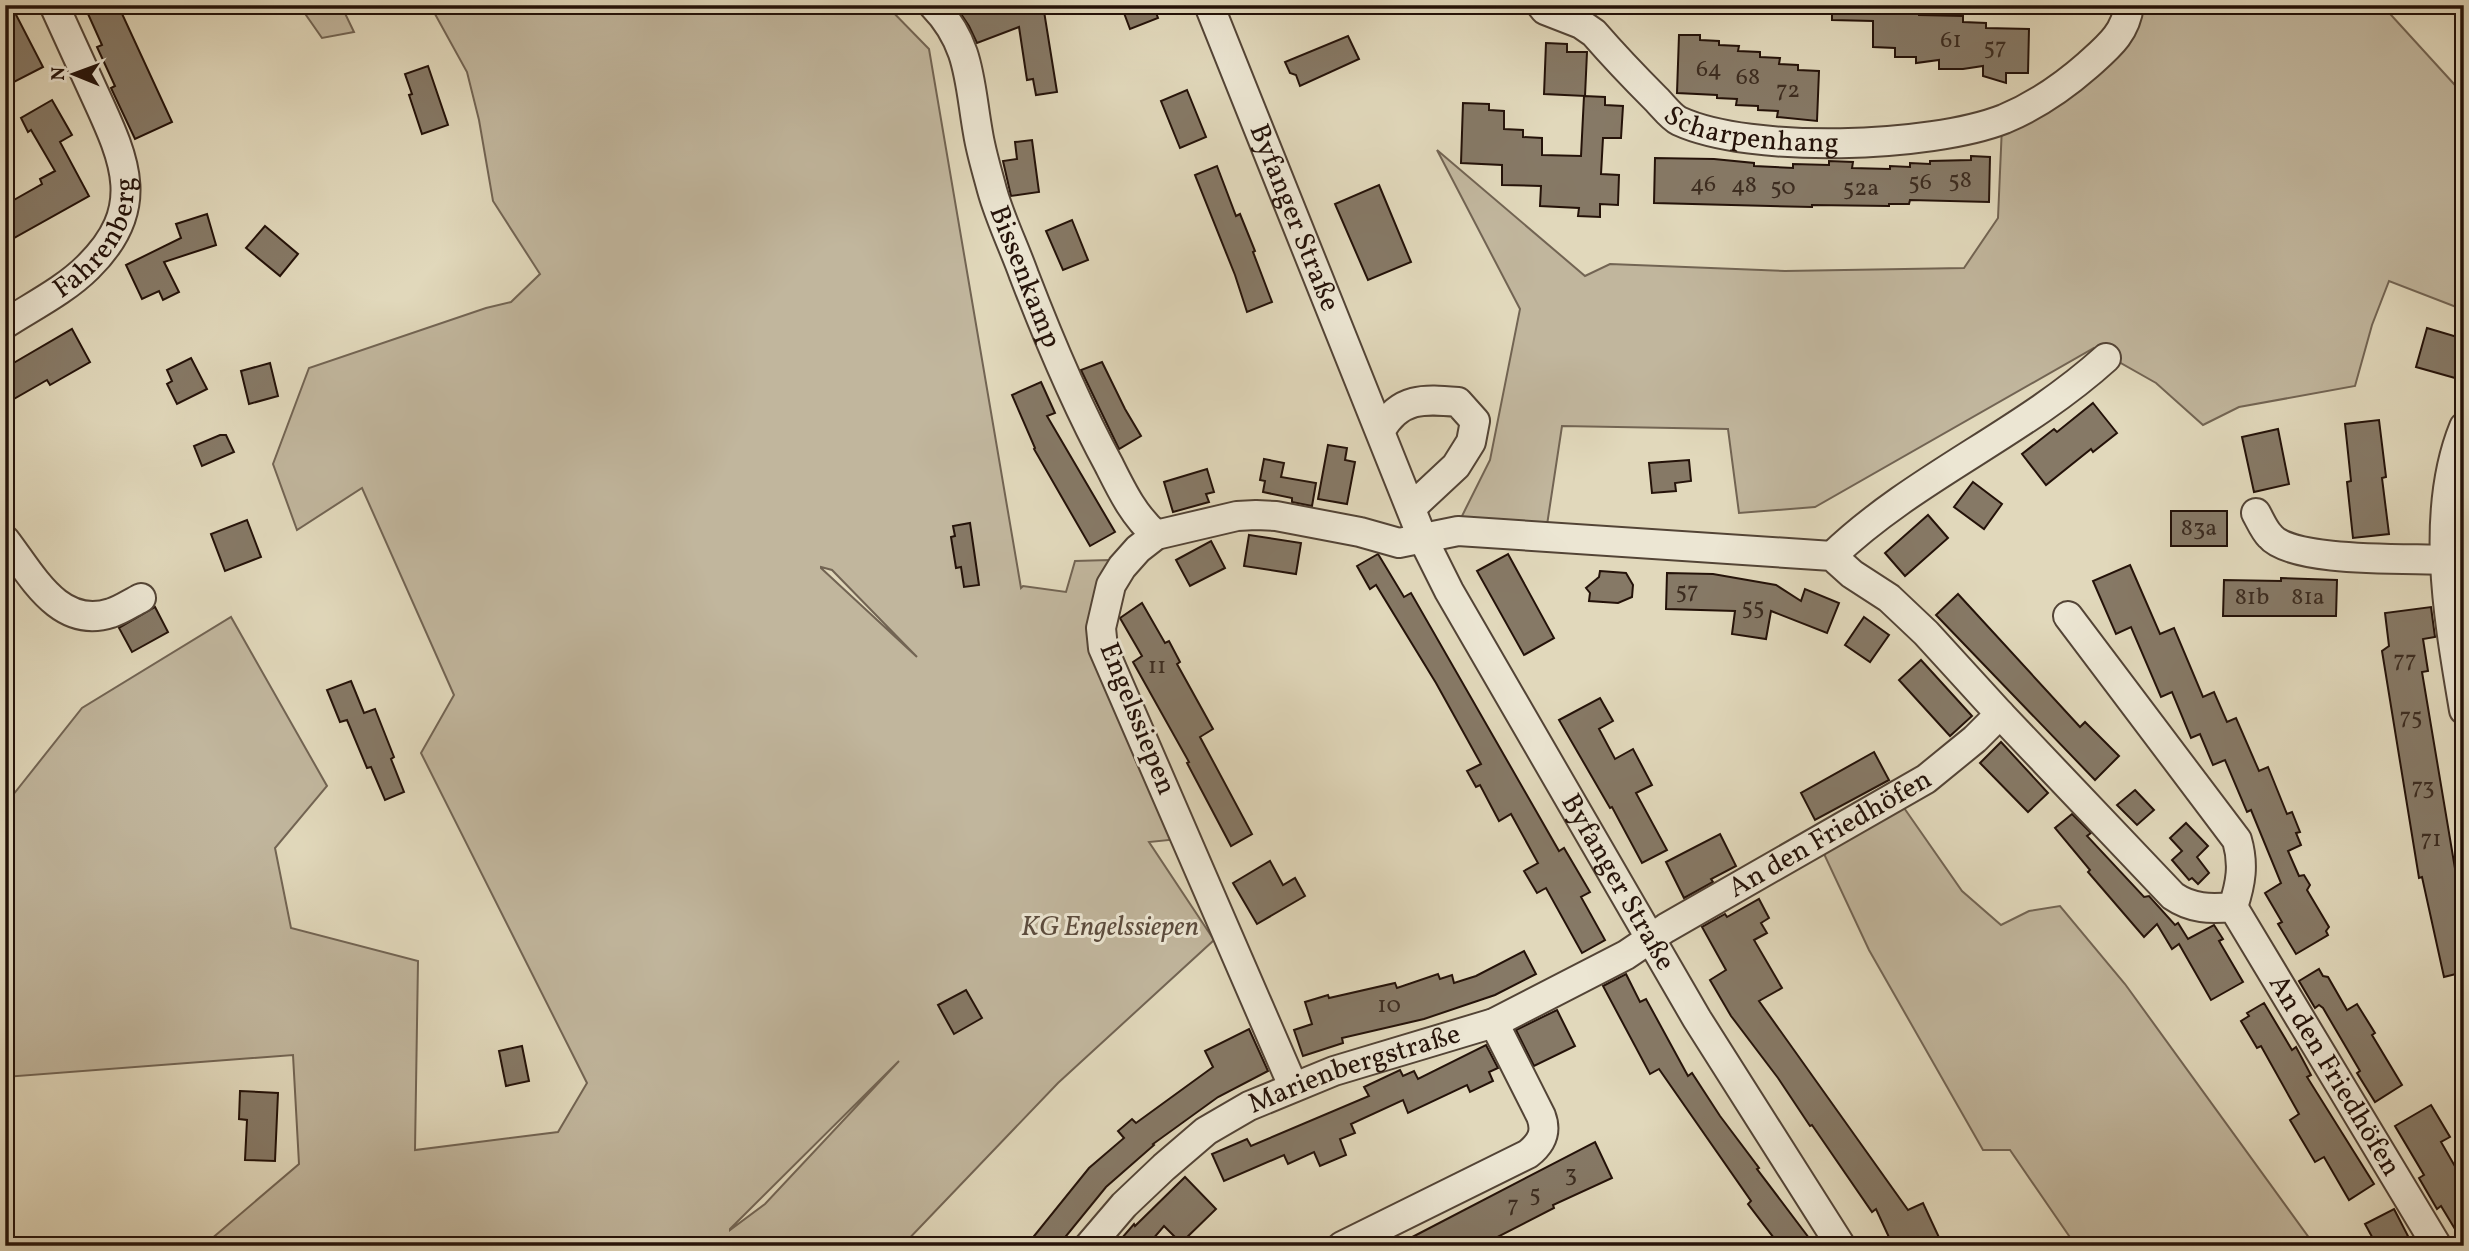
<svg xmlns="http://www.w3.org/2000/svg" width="2469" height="1251" font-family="Vollkorn,serif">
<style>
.green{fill:#c1b69d;stroke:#726453;stroke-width:2;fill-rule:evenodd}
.building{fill:#867966;stroke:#241209;stroke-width:2}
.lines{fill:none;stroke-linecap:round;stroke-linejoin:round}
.minor-casing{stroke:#534436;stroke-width:32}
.minor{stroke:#ece6d3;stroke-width:28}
.labels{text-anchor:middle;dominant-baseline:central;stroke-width:6;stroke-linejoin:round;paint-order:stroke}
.number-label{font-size:24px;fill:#3c2c20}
.street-label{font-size:28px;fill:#241209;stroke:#ece6d3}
.park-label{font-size:28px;font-style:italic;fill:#5b4b3d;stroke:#ece6d3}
</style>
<rect width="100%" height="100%" fill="#e1d8bb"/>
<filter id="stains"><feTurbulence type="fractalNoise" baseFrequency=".00286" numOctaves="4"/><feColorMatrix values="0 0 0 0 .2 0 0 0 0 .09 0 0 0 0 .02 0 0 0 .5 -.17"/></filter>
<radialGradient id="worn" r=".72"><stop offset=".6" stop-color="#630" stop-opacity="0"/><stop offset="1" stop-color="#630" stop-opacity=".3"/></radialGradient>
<g class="green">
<polygon points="299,5 341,5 354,32 322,38"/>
<path d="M 430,5 L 886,5 L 929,49 L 1021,588 L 1023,586 L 1066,592 L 1075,561 L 1109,560 L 1111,577 L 1101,656 L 1179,839 L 1149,842 L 1214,940 L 1058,1083 L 902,1246 L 203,1246 L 299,1164 L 293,1055 L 5,1077 L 5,805 L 82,708 L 231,617 L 327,786 L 275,848 L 291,928 L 418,961 L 415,1150 L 558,1132 L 587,1083 L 421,753 L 454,695 L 362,488 L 297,530 L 273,464 L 309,368 L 486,308 L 511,302 L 540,274 L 493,201 L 479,120 L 467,72 ZM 821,567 L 832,570 L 917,657 L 821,568 ZM 899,1061 L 765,1204 L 730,1230 L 730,1229 Z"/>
<polygon points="2135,5 2382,5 2464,95 2464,310 2389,281 2372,325 2355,386 2239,407 2203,425 2156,383 2094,348 1815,507 1739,513 1728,429 1562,426 1547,525 1460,520 1490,460 1520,309 1437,150 1585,276 1610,264 1785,271 1964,268 1998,218 2002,126"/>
<polygon points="1902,805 1962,891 2001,925 2029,911 2060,906 2125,984 2315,1246 2076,1246 2010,1150 1983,1150 1869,950 1824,854"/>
</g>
<g class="building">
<polygon points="5,5 11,5 43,67 12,83 5,70"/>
<polygon points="84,5 118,5 172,122 135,139 111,88 115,86 97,47 102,45"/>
<polygon points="955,5 1043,5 1057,92 1036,95 1033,79 1027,80 1019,27 977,43 969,26"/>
<polygon points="1121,5 1153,5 1158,18 1130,29"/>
<polygon points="1832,5 1919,5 1919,15 1963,16 1963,22 1986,23 1986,28 2029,29 2028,73 2006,73 2006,83 1983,76 1983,66 1963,69 1939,69 1939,60 1916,63 1916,57 1895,57 1895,48 1873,47 1873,21 1832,20"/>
<polygon points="1679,35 1700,35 1700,40 1719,41 1719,45 1739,46 1738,51 1760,52 1760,57 1780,58 1779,64 1798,65 1798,70 1819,71 1817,121 1777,117 1778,111 1758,110 1758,106 1736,105 1737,99 1717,98 1717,95 1677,93"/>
<polygon points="1348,36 1359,59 1300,86 1296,75 1290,73 1285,62"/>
<polygon points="1546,43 1567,44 1567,52 1587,52 1585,96 1544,94"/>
<polygon points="428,66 448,125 422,134 409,95 412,94 405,74"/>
<polygon points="1187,90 1206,137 1180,148 1161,101"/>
<polygon points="1584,96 1605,97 1605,105 1623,106 1621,138 1603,138 1601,174 1619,175 1618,205 1600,204 1600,217 1578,216 1579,208 1540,206 1541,186 1502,185 1502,165 1461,163 1463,103 1489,104 1489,110 1504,111 1504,129 1523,130 1523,137 1542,138 1542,155 1581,156"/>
<polygon points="52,100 72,135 60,142 89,196 5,243 5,205 42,184 40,179 55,171 31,130 28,132 21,118"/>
<polygon points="1032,140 1039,192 1011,196 1003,161 1017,159 1015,142"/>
<polygon points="1971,156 1990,157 1989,202 1910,200 1909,204 1889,204 1889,206 1812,205 1812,207 1654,203 1655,158 1714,159 1754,163 1754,166 1793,168 1793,164 1829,165 1829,161 1853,162 1852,168 1890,169 1890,166 1910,167 1910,163 1930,164 1930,161 1971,160"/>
<polygon points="1217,166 1236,216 1240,214 1255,251 1253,252 1272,302 1247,312 1235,275 1195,175"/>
<polygon points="1379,185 1411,262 1368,280 1335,204"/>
<polygon points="207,214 216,245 164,262 179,292 163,300 159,291 142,299 126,265 181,238 176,224"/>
<polygon points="1072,220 1088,260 1063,270 1046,231"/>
<polygon points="265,226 298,254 280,276 246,248"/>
<polygon points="2427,328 2464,339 2464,348 2455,378 2416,367"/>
<polygon points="72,329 90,362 50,385 47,380 5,404 5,368"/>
<polygon points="191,358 207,389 177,404 167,384 172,381 167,370"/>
<polygon points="1102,362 1125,409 1141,436 1119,449 1081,370"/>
<polygon points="270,363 278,396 249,404 241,371"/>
<polygon points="1041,382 1055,413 1047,416 1115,532 1090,546 1034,449 1035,448 1012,395"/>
<polygon points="2093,403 2117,433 2093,452 2091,449 2046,485 2022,454 2054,429 2057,432"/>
<polygon points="2379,420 2386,477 2382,478 2389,534 2353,538 2347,482 2351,481 2345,424"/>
<polygon points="2278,429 2289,484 2254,492 2242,437"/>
<polygon points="220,435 226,435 234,452 202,466 194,446"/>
<polygon points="1328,445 1347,448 1345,460 1355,462 1347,504 1318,499"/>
<polygon points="1264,459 1284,463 1281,477 1316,483 1312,506 1292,502 1292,498 1263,492 1265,481 1260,480"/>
<polygon points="1689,460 1691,481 1675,483 1676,491 1652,493 1649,463"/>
<polygon points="1207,469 1214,492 1206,494 1209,502 1173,512 1164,482"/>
<polygon points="1973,482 2002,504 1984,529 1954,507"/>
<rect x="2171" y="511" width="56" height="35"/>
<polygon points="1928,515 1948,538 1905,576 1885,553"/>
<polygon points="247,520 261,557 225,571 211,534"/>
<polygon points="970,523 979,585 964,587 961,567 956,568 951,537 955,536 953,526"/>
<polygon points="1249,535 1301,543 1296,574 1244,566"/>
<polygon points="1211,541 1225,568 1190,586 1176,560"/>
<polygon points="1378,554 1404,597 1411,593 1559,851 1564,848 1590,892 1581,897 1605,940 1582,953 1546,888 1537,893 1524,871 1538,863 1511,814 1499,821 1480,785 1476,787 1467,771 1481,764 1436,683 1376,585 1370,589 1357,566"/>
<polygon points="1508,554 1554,638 1524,655 1477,571"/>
<polygon points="2130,565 2160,634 2174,628 2203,697 2214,692 2227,722 2236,718 2259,771 2268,767 2287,814 2292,812 2300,832 2296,833 2301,845 2288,851 2299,876 2304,875 2310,885 2307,890 2329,927 2326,931 2328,935 2296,954 2278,924 2282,922 2265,893 2281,883 2251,810 2247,812 2225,760 2213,765 2200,734 2191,738 2172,692 2161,697 2131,627 2116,634 2093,581"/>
<polygon points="1600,571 1626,573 1633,585 1632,597 1618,603 1589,601 1590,593 1586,588 1599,577"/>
<polygon points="1667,573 1713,574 1776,585 1801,601 1805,589 1839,603 1827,633 1771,611 1766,639 1732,634 1735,611 1666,609"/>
<polygon points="2281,578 2337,580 2336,616 2223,616 2224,580 2281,581"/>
<polygon points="1958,594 2080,727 2085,722 2119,756 2095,780 1936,615"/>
<polygon points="1142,603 1165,643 1169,641 1180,662 1177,664 1213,729 1200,737 1252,834 1231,846 1187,763 1189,762 1133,662 1142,656 1120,618"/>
<polygon points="155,607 168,632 132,652 119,628"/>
<polygon points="2431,607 2435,637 2423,639 2428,671 2422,672 2464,922 2464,972 2444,977 2422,877 2419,878 2382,651 2389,646 2385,613"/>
<polygon points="1864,617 1889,635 1870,662 1845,645"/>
<polygon points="1921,660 1972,716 1950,736 1899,680"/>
<polygon points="351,681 364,713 375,709 394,757 391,759 404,792 385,800 371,767 367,768 347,720 340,722 327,690"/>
<polygon points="1600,698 1613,721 1599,729 1615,759 1633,749 1652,785 1636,793 1667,850 1642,863 1612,807 1610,808 1559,720"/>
<polygon points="2001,742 2048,793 2028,812 1980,763"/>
<polygon points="1874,752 1889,780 1815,820 1801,793"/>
<polygon points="2135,790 2154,810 2137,825 2117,805"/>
<polygon points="2072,814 2091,833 2087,836 2144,897 2149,896 2175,925 2178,923 2188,939 2214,925 2223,939 2219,941 2243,982 2211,1000 2179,944 2172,949 2157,924 2144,937 2088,872 2090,870 2055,828"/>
<polygon points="2186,823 2208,846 2197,857 2209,873 2198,884 2192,878 2189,880 2172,860 2182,851 2170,838"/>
<polygon points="1720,834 1736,866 1711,879 1713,882 1684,898 1666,862"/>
<polygon points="1270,861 1283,885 1295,878 1305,896 1257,924 1233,883"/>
<polygon points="1759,899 1769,918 1761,923 1767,933 1754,940 1782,988 1759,1001 1908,1210 1923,1203 1943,1246 1893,1246 1876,1209 1872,1212 1812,1125 1810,1126 1778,1078 1731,1016 1710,980 1726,970 1702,927 1725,914 1727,917"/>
<polygon points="1524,951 1536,974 1495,995 1424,1019 1342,1038 1343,1043 1303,1056 1294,1030 1312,1024 1305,1002 1328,995 1329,998 1395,983 1397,988 1438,974 1440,979 1452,975 1454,983 1476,976"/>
<polygon points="2319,969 2323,976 2328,977 2347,1010 2357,1004 2375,1033 2372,1035 2402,1085 2375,1102 2357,1073 2360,1071 2323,1008 2319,1005 2315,1008 2299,981"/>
<polygon points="1626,974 1640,1002 1646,999 1688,1076 1692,1073 1720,1116 1759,1168 1757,1169 1815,1246 1780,1246 1748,1204 1751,1201 1659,1069 1650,1074 1603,986"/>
<polygon points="966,990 982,1018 954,1034 938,1005"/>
<polygon points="2264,1003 2292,1050 2296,1047 2311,1075 2307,1077 2374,1184 2349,1200 2324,1157 2315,1162 2290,1120 2299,1114 2261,1046 2257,1048 2241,1021 2249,1016 2247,1013"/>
<polygon points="1557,1010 1575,1046 1534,1066 1516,1030"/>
<polygon points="1249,1029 1268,1071 1218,1097 1153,1144 1154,1145 1106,1187 1058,1246 1026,1246 1089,1168 1124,1138 1118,1131 1132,1119 1136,1123 1213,1067 1205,1051"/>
<polygon points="1486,1045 1498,1068 1489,1072 1493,1081 1470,1092 1467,1085 1408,1113 1403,1100 1351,1124 1355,1133 1340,1139 1346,1155 1320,1166 1314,1152 1288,1164 1284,1155 1224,1181 1212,1154 1247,1139 1251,1146 1369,1096 1364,1087 1400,1070 1403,1076 1414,1071 1418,1079"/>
<polygon points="522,1046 529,1081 506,1086 499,1051"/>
<polygon points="240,1091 278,1093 275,1161 245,1160 247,1120 239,1119"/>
<polygon points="2431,1105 2450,1137 2441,1142 2464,1182 2464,1244 2441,1206 2437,1209 2419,1178 2424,1175 2395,1126"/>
<polygon points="1595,1142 1612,1178 1553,1205 1554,1208 1480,1246 1395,1246"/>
<polygon points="1185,1177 1216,1209 1181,1243 1164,1226 1147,1246 1115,1246 1134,1224 1135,1226"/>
<polygon points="2394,1209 2408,1236 2390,1246 2377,1246 2365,1224"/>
</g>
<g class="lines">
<g class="minor-casing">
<g id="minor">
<path id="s1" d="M 933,5 C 971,44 969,83 978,133 C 981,152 987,171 992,190 C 1000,219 1014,247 1024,275 C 1049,340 1075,403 1109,465 C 1122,491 1134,516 1156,535"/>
<path id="s2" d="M 1209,5 L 1422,537 L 1449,591 L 1697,1019 L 1841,1246"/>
<path id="s3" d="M 1541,5 L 1545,10 L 1581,24 L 1594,33 C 1614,56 1635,78 1656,99 C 1663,106 1671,117 1679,121 C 1751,154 1930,148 2004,119 C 2035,106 2063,87 2088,65 C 2108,47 2126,33 2129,5"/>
<path id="s4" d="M 5,324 C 33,306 65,290 88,267 C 147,209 126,162 96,97 C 82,66 68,36 54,5"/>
<path d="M 2464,427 C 2429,513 2449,621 2464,710"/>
<path d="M 1381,430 C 1400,397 1424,399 1458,402 L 1475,421 L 1471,442 L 1456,466 L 1411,508"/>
<path d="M 2256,513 C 2260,520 2264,530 2270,536 C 2292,563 2410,558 2446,560"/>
<path d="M 5,540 C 32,575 59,630 111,613 C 121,610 131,603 141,598"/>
<path d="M 1832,556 C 1913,478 2022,434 2106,358"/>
<path d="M 2068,616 L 2237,840 C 2244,864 2241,883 2233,907"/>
<path id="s5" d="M 1293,1086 L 1103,648 L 1101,628 L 1111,585 L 1122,567 L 1138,549 L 1156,535 L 1237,516 L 1256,515 L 1276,516 L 1360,532 L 1399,543 L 1458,531 L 1832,556 L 1852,574 L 1889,598 L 1926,633 L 2000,714 L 2173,896 C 2192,909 2210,909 2233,907 L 2437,1246"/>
<path id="s6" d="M 1089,1246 L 1124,1205 L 1164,1167 L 1206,1131 L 1249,1106 L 1334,1071 L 1494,1023 L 1626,955 L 1666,928 L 1926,779 L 1975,739 L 2000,714"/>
<path d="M 1342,1246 L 1528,1154 C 1542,1143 1547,1132 1541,1116 L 1494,1023"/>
</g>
</g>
<use href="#minor" class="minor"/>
</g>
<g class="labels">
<g class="number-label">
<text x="1951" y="41">61</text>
<text x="1995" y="48">57</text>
<text x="1709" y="70">64</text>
<text x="1748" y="78">68</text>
<text x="1788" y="91">72</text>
<text x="1960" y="181">58</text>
<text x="1920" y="183">56</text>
<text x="1703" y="185">46</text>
<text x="1744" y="186">48</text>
<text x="1783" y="188">50</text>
<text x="1861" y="189">52a</text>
<text x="2199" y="529">83a</text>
<text x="1687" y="592">57</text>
<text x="2252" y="598">81b</text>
<text x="2308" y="598">81a</text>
<text x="1753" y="608">55</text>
<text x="2405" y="661">77</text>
<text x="1157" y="667">11</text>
<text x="2411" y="718">75</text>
<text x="2423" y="788">73</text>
<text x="2431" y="840">71</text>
<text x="1389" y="1006">10</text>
<text x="1571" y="1175">3</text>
<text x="1535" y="1195">5</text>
<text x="1513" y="1206">7</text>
</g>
<g class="street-label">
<text stroke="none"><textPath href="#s3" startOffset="257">Scharpenhang</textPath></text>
<text stroke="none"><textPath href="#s2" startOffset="229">Byfanger Straße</textPath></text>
<text stroke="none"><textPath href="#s4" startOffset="131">Fahrenberg</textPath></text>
<text stroke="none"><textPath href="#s1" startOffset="290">Bissenkamp</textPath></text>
<text transform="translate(1137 719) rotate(68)">Engelssiepen</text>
<text stroke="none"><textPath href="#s6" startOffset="859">An den Friedhöfen</textPath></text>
<text stroke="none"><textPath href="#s2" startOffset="970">Byfanger Straße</textPath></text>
<text stroke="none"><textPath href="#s6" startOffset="326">Marienbergstraße</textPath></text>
<text stroke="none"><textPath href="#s5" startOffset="2035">An den Friedhöfen</textPath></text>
</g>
<g class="park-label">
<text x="1110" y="927">KG Engelssiepen</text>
</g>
</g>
<rect width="2469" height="1251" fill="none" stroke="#e1d8bb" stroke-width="28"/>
<rect x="7" y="7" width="2455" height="1237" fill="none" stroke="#241209" stroke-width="3.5"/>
<rect x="14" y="14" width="2441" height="1223" fill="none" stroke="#241209" stroke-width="2"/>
<g transform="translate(74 74) rotate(271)" stroke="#ece6d3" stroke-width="5" paint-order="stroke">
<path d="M0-5L12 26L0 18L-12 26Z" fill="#241209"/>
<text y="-10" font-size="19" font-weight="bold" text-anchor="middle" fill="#241209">N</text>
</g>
<rect width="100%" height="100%" filter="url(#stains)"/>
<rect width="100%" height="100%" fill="url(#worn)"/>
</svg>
